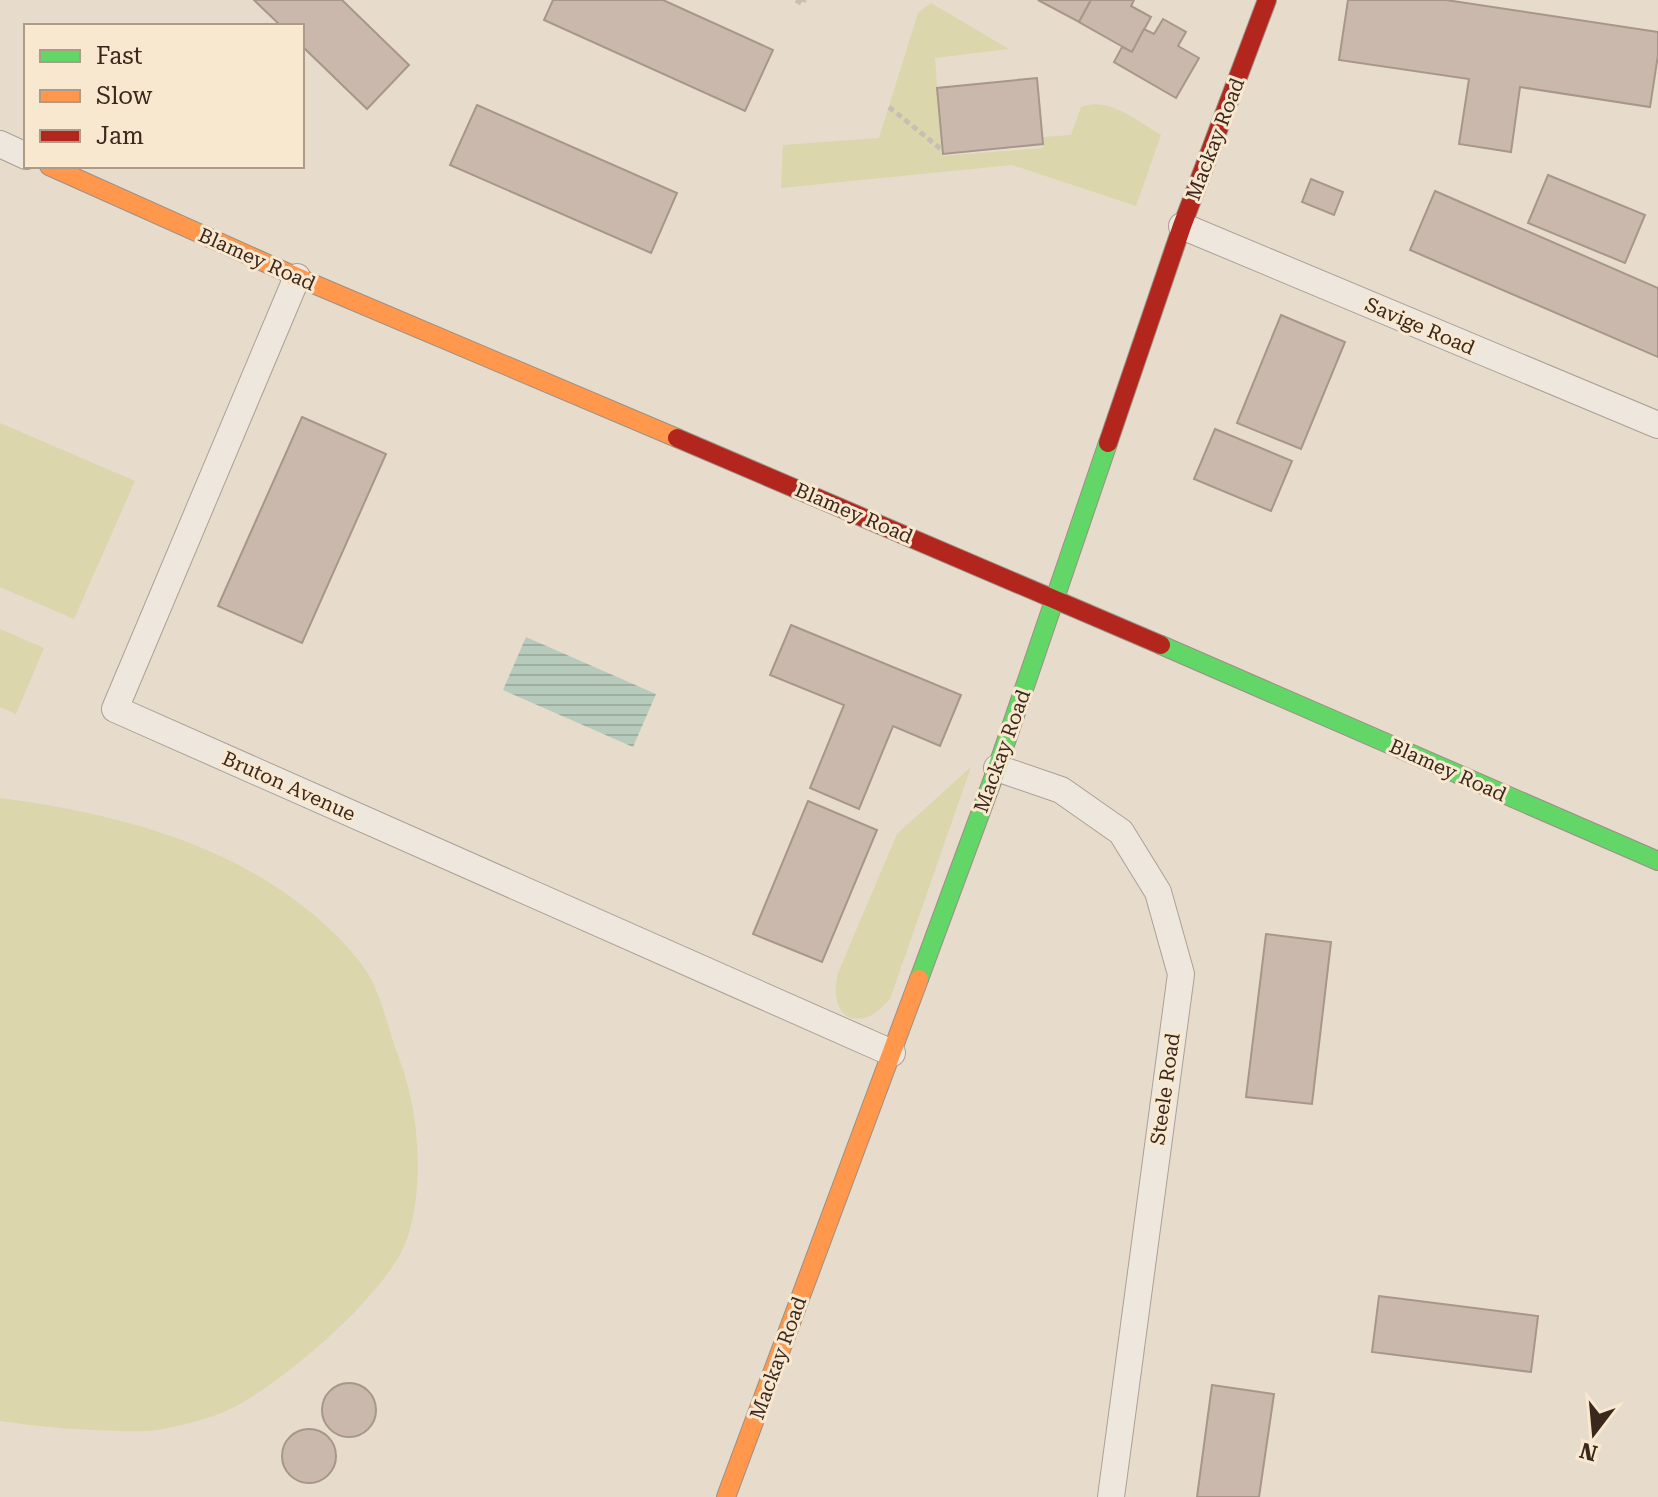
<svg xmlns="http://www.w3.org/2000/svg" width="1658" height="1497" font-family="'Roboto Serif',serif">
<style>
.grass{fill:#dbd6ac}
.water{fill:url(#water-rules)}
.building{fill:#cbb8ac;stroke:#a7968a;stroke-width:2}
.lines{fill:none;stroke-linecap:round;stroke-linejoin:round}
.street-casing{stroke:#aca095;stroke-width:28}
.fast-casing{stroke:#9b9085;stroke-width:20}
.slow-casing{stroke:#9b9085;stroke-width:20}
.jam-casing{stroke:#9b9085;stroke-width:20}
.path{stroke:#c7beb5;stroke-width:5;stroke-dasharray:6 4;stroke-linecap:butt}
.street{stroke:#eee7de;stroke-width:26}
.fast{stroke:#63d668;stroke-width:18}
.slow{stroke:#ff974d;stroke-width:18}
.jam{stroke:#b3261e;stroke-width:18}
.labels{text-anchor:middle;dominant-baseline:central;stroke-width:6;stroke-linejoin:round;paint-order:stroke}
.street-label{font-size:20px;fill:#3b271c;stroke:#f9e8d0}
</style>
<defs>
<pattern id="water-rules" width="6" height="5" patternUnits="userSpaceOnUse" patternTransform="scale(2)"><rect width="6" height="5" fill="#b7cbbc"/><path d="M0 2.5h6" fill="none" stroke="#9eaea1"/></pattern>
</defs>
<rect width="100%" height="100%" fill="#e7dbcb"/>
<g class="grass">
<path d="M 931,3 L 1009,49 L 935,58 L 942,156 L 1043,148 L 1043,137 L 1071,135 L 1081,107 C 1108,96 1138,122 1161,135 L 1136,206 L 1012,165 L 781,188 L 783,145 L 879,138 L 918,13 Z"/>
<polygon points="0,423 135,481 74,619 0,587"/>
<polygon points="0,629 44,648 16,714 0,707"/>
<path d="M 971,767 L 890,999 C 885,1004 877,1013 870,1016 C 837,1028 832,996 838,973 L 897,834 Z"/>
<path d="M 0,798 C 122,814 244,846 335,934 C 347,946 365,966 372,981 C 384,1006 390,1035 400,1061 C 419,1112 425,1186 407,1239 C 388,1294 279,1387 226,1411 C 208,1419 176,1427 156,1430 C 145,1432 132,1431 120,1431 C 79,1430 41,1427 0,1421 Z"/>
</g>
<polygon class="water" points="526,637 656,694 633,747 503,690"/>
<g class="building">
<polygon points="254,0 342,0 409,65 367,109 302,46 302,26 281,26"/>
<polygon points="553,0 663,0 773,50 745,111 544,20"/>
<polygon points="1038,0 1091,0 1079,22"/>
<polygon points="1091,0 1134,0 1131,6 1151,17 1132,52 1079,22"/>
<polygon points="1348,0 1446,0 1658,32 1658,55 1650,107 1520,87 1511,152 1459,144 1469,79 1339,60"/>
<polygon points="1163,19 1186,32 1178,46 1199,58 1176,98 1114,62 1122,47 1132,52 1144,29 1154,34"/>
<polygon points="1037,78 1043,144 943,154 937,88"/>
<polygon points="477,105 677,193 651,253 450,165"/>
<polygon points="1548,175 1645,215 1625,263 1528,223"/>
<polygon points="1311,179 1343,192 1334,215 1302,202"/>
<polygon points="1435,191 1658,288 1658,357 1410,250"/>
<polygon points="1281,315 1345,342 1301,449 1237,423"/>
<polygon points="302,417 386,454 302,643 218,606"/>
<polygon points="1215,429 1292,461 1271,511 1194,479"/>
<polygon points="791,625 961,695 940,746 893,726 859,809 810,788 844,705 770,675"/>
<polygon points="808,801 877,830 822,962 753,934"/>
<polygon points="1266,934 1331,942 1312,1104 1246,1097"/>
<polygon points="1379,1296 1538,1316 1531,1372 1372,1352"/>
<circle cx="349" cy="1410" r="27"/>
<polygon points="1212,1385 1274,1394 1259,1497 1197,1497"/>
<circle cx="309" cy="1456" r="27"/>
</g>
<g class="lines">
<g class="street-casing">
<g id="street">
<polyline points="0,144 26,156"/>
<polyline points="1182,226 1658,425"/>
<polyline points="297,277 115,709 892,1053"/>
<polyline points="997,768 1061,790 1121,832 1158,892 1181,974 1111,1497"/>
</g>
</g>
<g class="fast-casing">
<g id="fast">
<polyline points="1161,645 1658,861"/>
<polyline points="919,979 997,768 1108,443"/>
</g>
</g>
<g class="slow-casing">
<g id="slow">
<polyline points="49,166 297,277 677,438"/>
<polyline points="726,1497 919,979"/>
</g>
</g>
<g class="jam-casing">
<g id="jam">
<polyline points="677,438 1161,645"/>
<polyline points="1108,443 1182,226 1267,0"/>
</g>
</g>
<g class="path">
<polyline points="796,0 803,4 804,0"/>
<polyline points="889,107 941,149"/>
</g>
<use href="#street" class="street"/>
<use href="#fast" class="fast"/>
<use href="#slow" class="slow"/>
<use href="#jam" class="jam"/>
</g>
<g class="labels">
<g class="street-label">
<text transform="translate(1215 139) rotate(-69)">Mackay Road</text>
<text transform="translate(257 259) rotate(24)">Blamey Road</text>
<text transform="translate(1420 326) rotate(23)">Savige Road</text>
<text transform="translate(854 513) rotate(23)">Blamey Road</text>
<text transform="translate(1002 751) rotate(-70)">Mackay Road</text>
<text transform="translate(1448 770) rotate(24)">Blamey Road</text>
<text transform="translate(289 786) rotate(24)">Bruton Avenue</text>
<text transform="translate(1165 1089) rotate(-82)">Steele Road</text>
<text transform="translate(778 1358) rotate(-70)">Mackay Road</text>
</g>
</g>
<rect x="24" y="24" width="280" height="144" fill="#f9e8d0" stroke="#ad9b88" stroke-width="2"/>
<rect x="40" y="50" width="40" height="12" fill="#63d668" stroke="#ad9b88" stroke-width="2"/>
<text x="96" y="64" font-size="24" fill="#3b271c">Fast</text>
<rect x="40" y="90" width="40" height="12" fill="#ff974d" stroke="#ad9b88" stroke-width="2"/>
<text x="96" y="104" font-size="24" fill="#3b271c">Slow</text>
<rect x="40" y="130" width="40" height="12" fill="#b3261e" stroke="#ad9b88" stroke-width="2"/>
<text x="96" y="144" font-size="24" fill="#3b271c">Jam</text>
<g transform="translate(1594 1433) rotate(196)" stroke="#f9e8d0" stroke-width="6" paint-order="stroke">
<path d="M0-6L14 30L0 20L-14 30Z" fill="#3b271c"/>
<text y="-12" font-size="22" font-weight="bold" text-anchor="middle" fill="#3b271c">N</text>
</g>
</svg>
